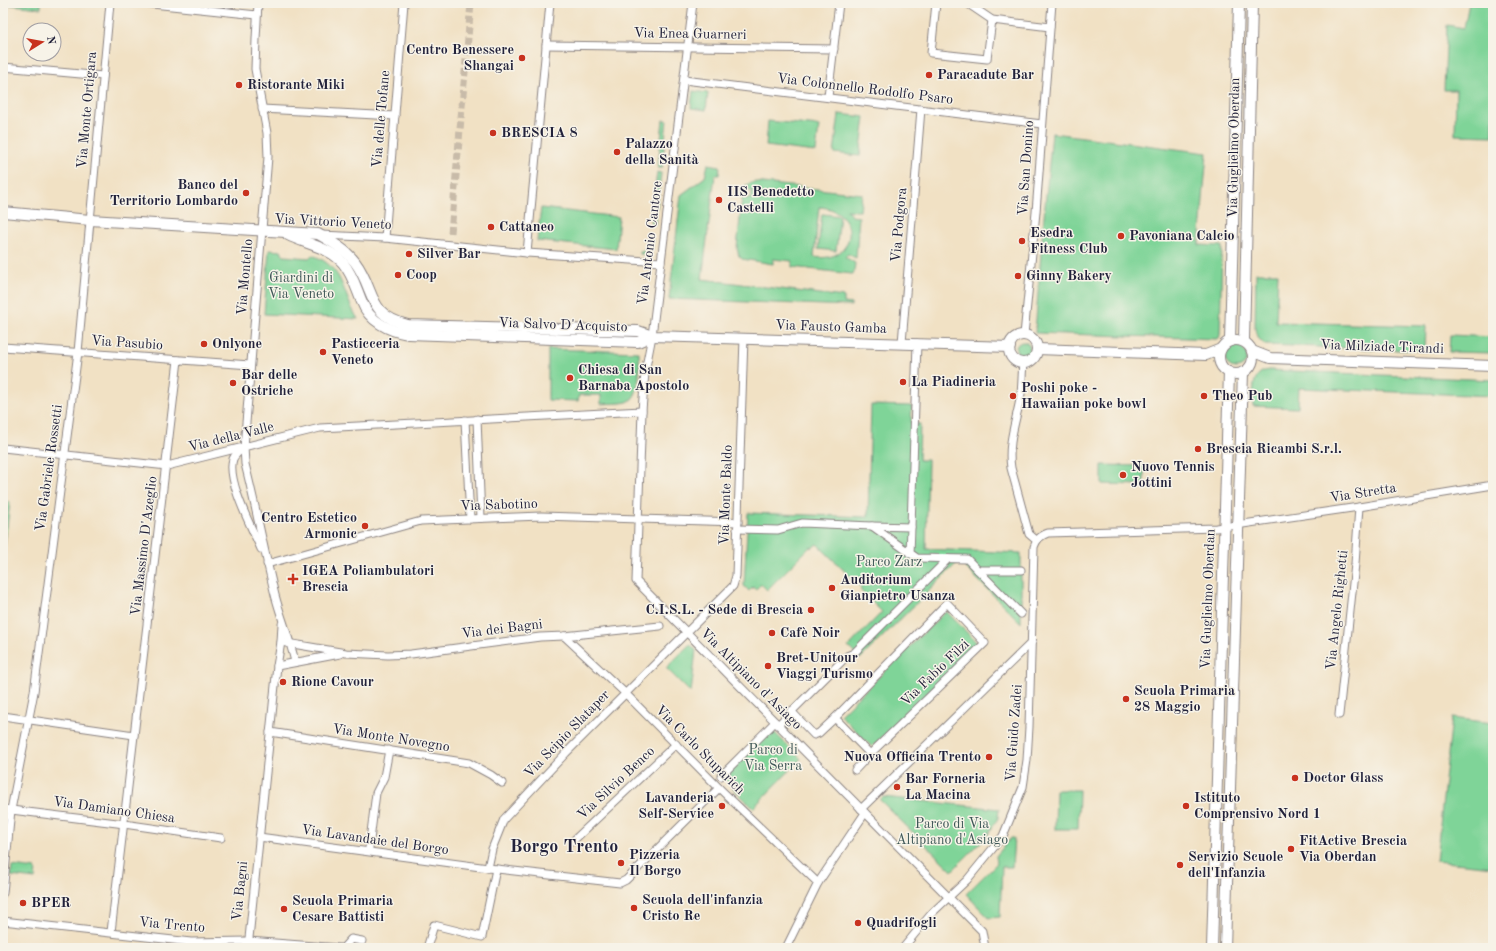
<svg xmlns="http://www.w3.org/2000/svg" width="1496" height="951" font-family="'Old Standard TT',serif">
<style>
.green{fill:#7fd498;stroke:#507b6a;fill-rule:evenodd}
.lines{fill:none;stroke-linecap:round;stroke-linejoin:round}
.street-tunnel{stroke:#c8bba9;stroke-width:7;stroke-dasharray:7 3.5;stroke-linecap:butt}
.street-casing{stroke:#8a8280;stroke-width:9}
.secondary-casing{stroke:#8a8280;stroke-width:12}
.street{stroke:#fff;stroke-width:7}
.secondary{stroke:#fff;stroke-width:10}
.poi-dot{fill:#c8321e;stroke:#f7f3e8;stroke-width:1.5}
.labels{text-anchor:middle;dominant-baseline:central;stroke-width:3;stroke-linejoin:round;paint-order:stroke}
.street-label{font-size:14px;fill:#22223b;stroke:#f7f3e8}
.poi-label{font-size:14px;font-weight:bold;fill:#22223b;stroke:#f7f3e8;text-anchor:start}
.park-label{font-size:14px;fill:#3e5757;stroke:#f7f3e8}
.district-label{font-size:18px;font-weight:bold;fill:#22223b;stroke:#f7f3e8}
</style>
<rect width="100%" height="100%" fill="#f7f3e8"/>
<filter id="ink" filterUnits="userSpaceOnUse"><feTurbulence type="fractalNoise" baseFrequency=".025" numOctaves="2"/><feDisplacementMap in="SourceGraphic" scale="8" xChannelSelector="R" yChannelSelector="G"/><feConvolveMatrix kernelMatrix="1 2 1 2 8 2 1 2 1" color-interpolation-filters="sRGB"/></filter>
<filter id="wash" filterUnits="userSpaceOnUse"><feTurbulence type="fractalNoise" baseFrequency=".012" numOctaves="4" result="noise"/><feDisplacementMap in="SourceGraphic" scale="16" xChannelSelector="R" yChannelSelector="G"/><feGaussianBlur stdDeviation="0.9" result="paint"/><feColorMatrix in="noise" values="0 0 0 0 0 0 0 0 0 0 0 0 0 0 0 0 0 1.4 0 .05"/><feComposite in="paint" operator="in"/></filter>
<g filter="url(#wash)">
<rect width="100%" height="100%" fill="#f1e1c4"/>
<g class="green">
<polygon points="3,3 41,3 41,8 3,4"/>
<polygon points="1469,3 1493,3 1493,136 1455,135 1456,90 1444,90 1447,25 1464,28"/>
<polygon points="693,91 708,93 706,110 691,108"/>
<polygon points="839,114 865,117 860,156 834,153"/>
<polygon points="663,120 667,120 662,168 658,168"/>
<polygon points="768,121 819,126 816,152 766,146"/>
<polygon points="1052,133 1207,153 1199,245 1222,246 1220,335 1219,338 1216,339 1035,333 1043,227"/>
<polygon points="708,164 720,166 719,175 715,175 702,279 844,297 844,303 851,304 851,306 669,299 681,195 705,177"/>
<polygon points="657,172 661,173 655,224 651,223"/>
<path d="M 754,182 L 862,194 L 860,211 L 847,210 L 851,216 L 859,217 L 856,258 L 848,254 L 845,257 L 855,263 L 854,273 L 852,274 L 792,267 L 792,261 L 773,259 L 773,264 L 742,259 L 739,256 L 737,248 L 742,198 L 751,199 L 752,191 L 743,190 L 746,185 ZM 819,207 C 862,209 858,264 814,257 Z"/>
<polygon points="541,208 619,217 616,249 537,241"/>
<polygon points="822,214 840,216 836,251 818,249"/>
<polygon points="650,239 653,240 651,252 648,254 640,254 640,251 647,251 648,250"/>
<path d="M 269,250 L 281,251 L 284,256 L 309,258 L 312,255 C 345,267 341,293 358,319 L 264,314 Z"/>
<polygon points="1256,273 1278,273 1276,322 1426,326 1425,351 1265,345 1259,339 1255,329"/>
<polygon points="1450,335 1493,337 1493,353 1449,352"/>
<circle cx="1023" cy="349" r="7"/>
<circle cx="1236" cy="357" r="11"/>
<path d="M 548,349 L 639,352 C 639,365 642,397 627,402 C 619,404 610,403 601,404 L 601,395 L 579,395 L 578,401 L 548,400 Z"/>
<path d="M 1269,370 L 1493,380 L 1493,396 L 1299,388 L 1298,408 L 1253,406 C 1254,392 1250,372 1269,370 Z"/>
<polygon points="871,405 912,406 911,423 920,424 919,460 928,460 926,549 1021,553 1021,623 959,561 860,659 848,647 882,612 860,590 862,588 817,544 812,548 810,547 767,590 761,584 756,589 753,587 749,591 744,586 748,513 868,517"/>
<polygon points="1102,465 1144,466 1144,485 1102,484"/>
<polygon points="3,501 10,502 3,559"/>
<polygon points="946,611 978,644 872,747 840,715"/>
<polygon points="689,645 691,645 696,650 691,693 666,668"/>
<polygon points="1452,718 1493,723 1493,867 1436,861"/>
<polygon points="771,729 801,759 753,808 723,778"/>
<polygon points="1056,790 1079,790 1078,829 1055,829"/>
<polygon points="883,797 999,809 998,818 987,836 952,871 880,800"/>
<polygon points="1011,838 1014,838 1012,867 1002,867 1000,917 989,918 966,894 997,863 996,856"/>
<polygon points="12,866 36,869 35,879 11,876"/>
</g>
</g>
<g filter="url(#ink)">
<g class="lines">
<polyline class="street-tunnel" points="451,233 471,3"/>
<g class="street-casing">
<g id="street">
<polyline points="143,3 257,15"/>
<path d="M 258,3 L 256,39 L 255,69 L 267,133 L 268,157 L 244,447 L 245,464 C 256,507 264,551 275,595 C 281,618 290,639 295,662"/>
<polyline points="693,3 661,262 652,336 645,372 642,411 636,581 982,931 985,948"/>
<polyline points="936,3 931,53 987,59 992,20"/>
<polyline points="967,3 992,20 1050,27"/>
<polyline points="546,45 834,49"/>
<polyline points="3,67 103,76"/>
<polyline points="684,80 1042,124"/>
<polyline points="828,97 839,3"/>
<polyline points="262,109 395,116"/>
<polyline points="321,235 385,238 527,253 661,262"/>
<polyline points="385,238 404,3"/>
<polyline points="527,253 550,3"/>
<polyline points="1024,335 1036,212 1052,3"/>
<polyline points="902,343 921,109"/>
<polyline points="3,347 250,365"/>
<path d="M 1023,363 C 1022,373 1022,384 1021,394 C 1017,419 1007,442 1011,468 L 1029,534 L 1036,540"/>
<polyline points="477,419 481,518"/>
<polyline points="465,420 470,519"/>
<polyline points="3,448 167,466 320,428 642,411"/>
<path d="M 243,448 C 240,451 235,454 233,459 C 226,480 252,528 261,549"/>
<polyline points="911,527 917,343"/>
<polyline points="737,529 778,530 802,523 872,526"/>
<polyline points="910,554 911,527 872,526 917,558 967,559 1021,614"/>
<polyline points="267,564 421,521 541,516 738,522"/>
<polyline points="978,570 1021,570"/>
<polygon points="947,603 985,643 870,754 835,718"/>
<polyline points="564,636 625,693 719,788 818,883"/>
<polyline points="281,642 346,653 388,655 411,654 540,637 564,636 660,626"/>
<polyline points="277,666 340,654"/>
<polyline points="791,711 814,735 819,733 835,718"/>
<polyline points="1339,715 1355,564 1359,507"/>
<polyline points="3,716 134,735"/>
<polyline points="778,725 847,656 854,653 948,559"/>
<polyline points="270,732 469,763 491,775 502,783"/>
<polyline points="855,770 870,754"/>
<polyline points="721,776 775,722"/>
<polyline points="3,809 117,823 221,838"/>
<polyline points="861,809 1032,642"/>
<polyline points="259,837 488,868 620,883 626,880 719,788"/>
<polyline points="573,841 676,744"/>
<polyline points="369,848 376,793 384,777 389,750"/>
<polyline points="488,868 492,849 504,819 566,753 733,586 736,576 744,338"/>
<polyline points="3,893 11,810 34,692 78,352 110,3"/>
<polyline points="3,921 191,942 248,941 340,948"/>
<polyline points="111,932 178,360"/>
<polyline points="248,948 277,666 281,642 282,624"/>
<polyline points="343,948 351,939 362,941"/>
<polyline points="427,948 434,925 482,937 496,869"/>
<polyline points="786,948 818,883 865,813"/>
<path d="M 903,948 L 932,913 L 967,880 L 1003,836 L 1023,787 L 1027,760 L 1029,727 L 1034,547 C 1037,539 1040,536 1048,533 L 1216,528 L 1359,507 L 1493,485"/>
</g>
</g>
<g class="secondary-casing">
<g id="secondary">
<path d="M 3,212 L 90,220 L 318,234 C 332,242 345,249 355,262 C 376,290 366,315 408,325 L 638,331 L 652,336 L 1010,347"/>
<path d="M 288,235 C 306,244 329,247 343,263 C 353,275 356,288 362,302 C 369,321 389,331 408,334 L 638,342 L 652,336"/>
<circle cx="1023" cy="349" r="14"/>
<circle cx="1236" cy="357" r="17"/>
<polyline points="1230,341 1239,3"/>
<polyline points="1244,341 1252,3"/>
<polyline points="1037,349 1206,355 1221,349"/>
<polyline points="1252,351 1270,358 1493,366"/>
<polyline points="1212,948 1229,372"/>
<polyline points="1225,948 1243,372"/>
</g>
</g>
<use href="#street" class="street"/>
<use href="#secondary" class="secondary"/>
</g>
</g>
<g class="poi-dot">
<circle cx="522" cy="58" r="4"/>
<circle cx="929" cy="75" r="4"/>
<circle cx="239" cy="85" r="4"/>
<circle cx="493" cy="133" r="4"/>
<circle cx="617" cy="152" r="4"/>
<circle cx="246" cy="193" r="4"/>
<circle cx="719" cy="200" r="4"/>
<circle cx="491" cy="227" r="4"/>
<circle cx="1121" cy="236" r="4"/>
<circle cx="1022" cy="241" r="4"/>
<circle cx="409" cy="254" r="4"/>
<circle cx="398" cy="275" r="4"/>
<circle cx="1018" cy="276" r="4"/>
<circle cx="204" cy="344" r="4"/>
<circle cx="323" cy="352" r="4"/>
<circle cx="570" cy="378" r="4"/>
<circle cx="903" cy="382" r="4"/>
<circle cx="233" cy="383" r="4"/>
<circle cx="1013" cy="396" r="4"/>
<circle cx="1204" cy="396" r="4"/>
<circle cx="1198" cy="449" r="4"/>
<circle cx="1123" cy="475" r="4"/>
<circle cx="365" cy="526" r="4"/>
<path d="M291 573h4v4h4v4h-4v4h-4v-4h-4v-4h4z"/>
<circle cx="832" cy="588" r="4"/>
<circle cx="811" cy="610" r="4"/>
<circle cx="772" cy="633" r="4"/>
<circle cx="768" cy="666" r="4"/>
<circle cx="283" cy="682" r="4"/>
<circle cx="1126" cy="699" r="4"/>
<circle cx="989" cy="757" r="4"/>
<circle cx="1295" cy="778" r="4"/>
<circle cx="897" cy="787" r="4"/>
<circle cx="722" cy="806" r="4"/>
<circle cx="1186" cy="806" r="4"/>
<circle cx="1291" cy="849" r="4"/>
<circle cx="621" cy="863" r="4"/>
<circle cx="1180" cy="865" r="4"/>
<circle cx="23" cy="903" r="4"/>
<circle cx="634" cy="908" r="4"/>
<circle cx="284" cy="909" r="4"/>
<circle cx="858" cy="923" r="4"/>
</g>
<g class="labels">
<g class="street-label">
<text transform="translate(690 34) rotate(1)">Via Enea Guarneri</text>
<text transform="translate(865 89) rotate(7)">Via Colonnello Rodolfo Psaro</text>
<text transform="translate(87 110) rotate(-85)">Via Monte Ortigara</text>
<text transform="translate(381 119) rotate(-85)">Via delle Tofane</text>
<text transform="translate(1234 148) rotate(-89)">Via Guglielmo Oberdan</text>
<text transform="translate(1026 168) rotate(-86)">Via San Donino</text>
<text transform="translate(333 222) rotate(3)">Via Vittorio Veneto</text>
<text transform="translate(899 225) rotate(-85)">Via Podgora</text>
<text transform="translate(650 243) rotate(-83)">Via Antonio Cantore</text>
<text transform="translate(245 277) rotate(-85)">Via Montello</text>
<text transform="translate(563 325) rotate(2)">Via Salvo D'Acquisto</text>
<text transform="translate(831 327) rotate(2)">Via Fausto Gamba</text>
<text transform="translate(127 343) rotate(4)">Via Pasubio</text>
<text transform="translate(1382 347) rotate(2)">Via Milziade Tirandi</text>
<text transform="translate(231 437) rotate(-14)">Via della Valle</text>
<text transform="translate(49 468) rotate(-82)">Via Gabriele Rossetti</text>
<text transform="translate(1363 493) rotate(-9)">Via Stretta</text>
<text transform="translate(726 495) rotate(-88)">Via Monte Baldo</text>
<text transform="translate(499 505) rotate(-2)">Via Sabotino</text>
<text transform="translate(144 546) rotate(-83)">Via Massimo D'Azeglio</text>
<text transform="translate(1208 599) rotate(-88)">Via Guglielmo Oberdan</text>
<text transform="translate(1337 610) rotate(-84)">Via Angelo Righetti</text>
<text transform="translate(502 629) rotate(-7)">Via dei Bagni</text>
<text transform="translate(935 673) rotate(-44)">Via Fabio Filzi</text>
<text transform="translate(751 679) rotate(45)">Via Altipiano d'Asiago</text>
<text transform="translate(1014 733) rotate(-86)">Via Guido Zadei</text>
<text transform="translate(567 734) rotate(-46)">Via Scipio Slataper</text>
<text transform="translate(391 738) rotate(9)">Via Monte Novegno</text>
<text transform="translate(700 750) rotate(45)">Via Carlo Stuparich</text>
<text transform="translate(616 783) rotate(-43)">Via Silvio Benco</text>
<text transform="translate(114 810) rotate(8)">Via Damiano Chiesa</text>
<text transform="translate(375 840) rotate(8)">Via Lavandaie del Borgo</text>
<text transform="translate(240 891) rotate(-84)">Via Bagni</text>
<text transform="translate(172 925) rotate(5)">Via Trento</text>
</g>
<g class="poi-label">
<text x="514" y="50" text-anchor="end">Centro Benessere<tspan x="514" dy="16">Shangai</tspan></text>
<text x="937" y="75">Paracadute Bar</text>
<text x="247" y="85">Ristorante Miki</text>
<text x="501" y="133">BRESCIA 8</text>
<text x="625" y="144">Palazzo<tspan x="625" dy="16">della Sanità</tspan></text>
<text x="238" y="185" text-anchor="end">Banco del<tspan x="238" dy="16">Territorio Lombardo</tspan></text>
<text x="727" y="192">IIS Benedetto<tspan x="727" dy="16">Castelli</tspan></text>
<text x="499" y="227">Cattaneo</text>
<text x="1030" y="233">Esedra<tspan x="1030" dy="16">Fitness Club</tspan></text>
<text x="1129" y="236">Pavoniana Calcio</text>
<text x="417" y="254">Silver Bar</text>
<text x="406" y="275">Coop</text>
<text x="1026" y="276">Ginny Bakery</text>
<text x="212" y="344">Onlyone</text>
<text x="331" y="344">Pasticceria<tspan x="331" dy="16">Veneto</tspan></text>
<text x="578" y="370">Chiesa di San<tspan x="578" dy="16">Barnaba Apostolo</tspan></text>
<text x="241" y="375">Bar delle<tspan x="241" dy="16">Ostriche</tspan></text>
<text x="911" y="382">La Piadineria</text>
<text x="1021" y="388">Poshi poke -<tspan x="1021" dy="16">Hawaiian poke bowl</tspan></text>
<text x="1212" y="396">Theo Pub</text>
<text x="1206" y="449">Brescia Ricambi S.r.l.</text>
<text x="1131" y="467">Nuovo Tennis<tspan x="1131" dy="16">Jottini</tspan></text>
<text x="357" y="518" text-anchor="end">Centro Estetico<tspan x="357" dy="16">Armonic</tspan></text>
<text x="302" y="571">IGEA Poliambulatori<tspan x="302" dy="16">Brescia</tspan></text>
<text x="840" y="580">Auditorium<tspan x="840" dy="16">Gianpietro Usanza</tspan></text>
<text x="803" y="610" text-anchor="end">C.I.S.L. - Sede di Brescia</text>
<text x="780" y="633">Cafè Noir</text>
<text x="776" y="658">Bret-Unitour<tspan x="776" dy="16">Viaggi Turismo</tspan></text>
<text x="291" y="682">Rione Cavour</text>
<text x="1134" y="691">Scuola Primaria<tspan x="1134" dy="16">28 Maggio</tspan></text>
<text x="981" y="757" text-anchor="end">Nuova Officina Trento</text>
<text x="1303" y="778">Doctor Glass</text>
<text x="905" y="779">Bar Forneria<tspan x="905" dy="16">La Macina</tspan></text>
<text x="714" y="798" text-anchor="end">Lavanderia<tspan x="714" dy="16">Self-Service</tspan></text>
<text x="1194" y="798">Istituto<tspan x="1194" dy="16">Comprensivo Nord 1</tspan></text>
<text x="1299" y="841">FitActive Brescia<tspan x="1299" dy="16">Via Oberdan</tspan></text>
<text x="629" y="855">Pizzeria<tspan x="629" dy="16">Il Borgo</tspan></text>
<text x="1188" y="857">Servizio Scuole<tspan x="1188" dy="16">dell'Infanzia</tspan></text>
<text x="642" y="900">Scuola dell'infanzia<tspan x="642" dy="16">Cristo Re</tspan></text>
<text x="292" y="901">Scuola Primaria<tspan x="292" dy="16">Cesare Battisti</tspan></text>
<text x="31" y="903">BPER</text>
<text x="866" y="923">Quadrifogli</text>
</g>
<g class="park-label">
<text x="301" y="278">Giardini di<tspan x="301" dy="16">Via Veneto</tspan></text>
<text x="889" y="562">Parco Zarz</text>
<text x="773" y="750">Parco di<tspan x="773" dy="16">Via Serra</tspan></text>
<text x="952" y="824">Parco di Via<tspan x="952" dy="16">Altipiano d'Asiago</tspan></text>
</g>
<g class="district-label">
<text x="564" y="847">Borgo Trento</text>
</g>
</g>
<rect width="1496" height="951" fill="none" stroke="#f7f3e8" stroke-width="16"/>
<g transform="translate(42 42) rotate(79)"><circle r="19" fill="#f7f3e8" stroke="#a29fa3"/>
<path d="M0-3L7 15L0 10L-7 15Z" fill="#c8321e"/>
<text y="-6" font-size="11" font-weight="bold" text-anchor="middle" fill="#22223b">N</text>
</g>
</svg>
